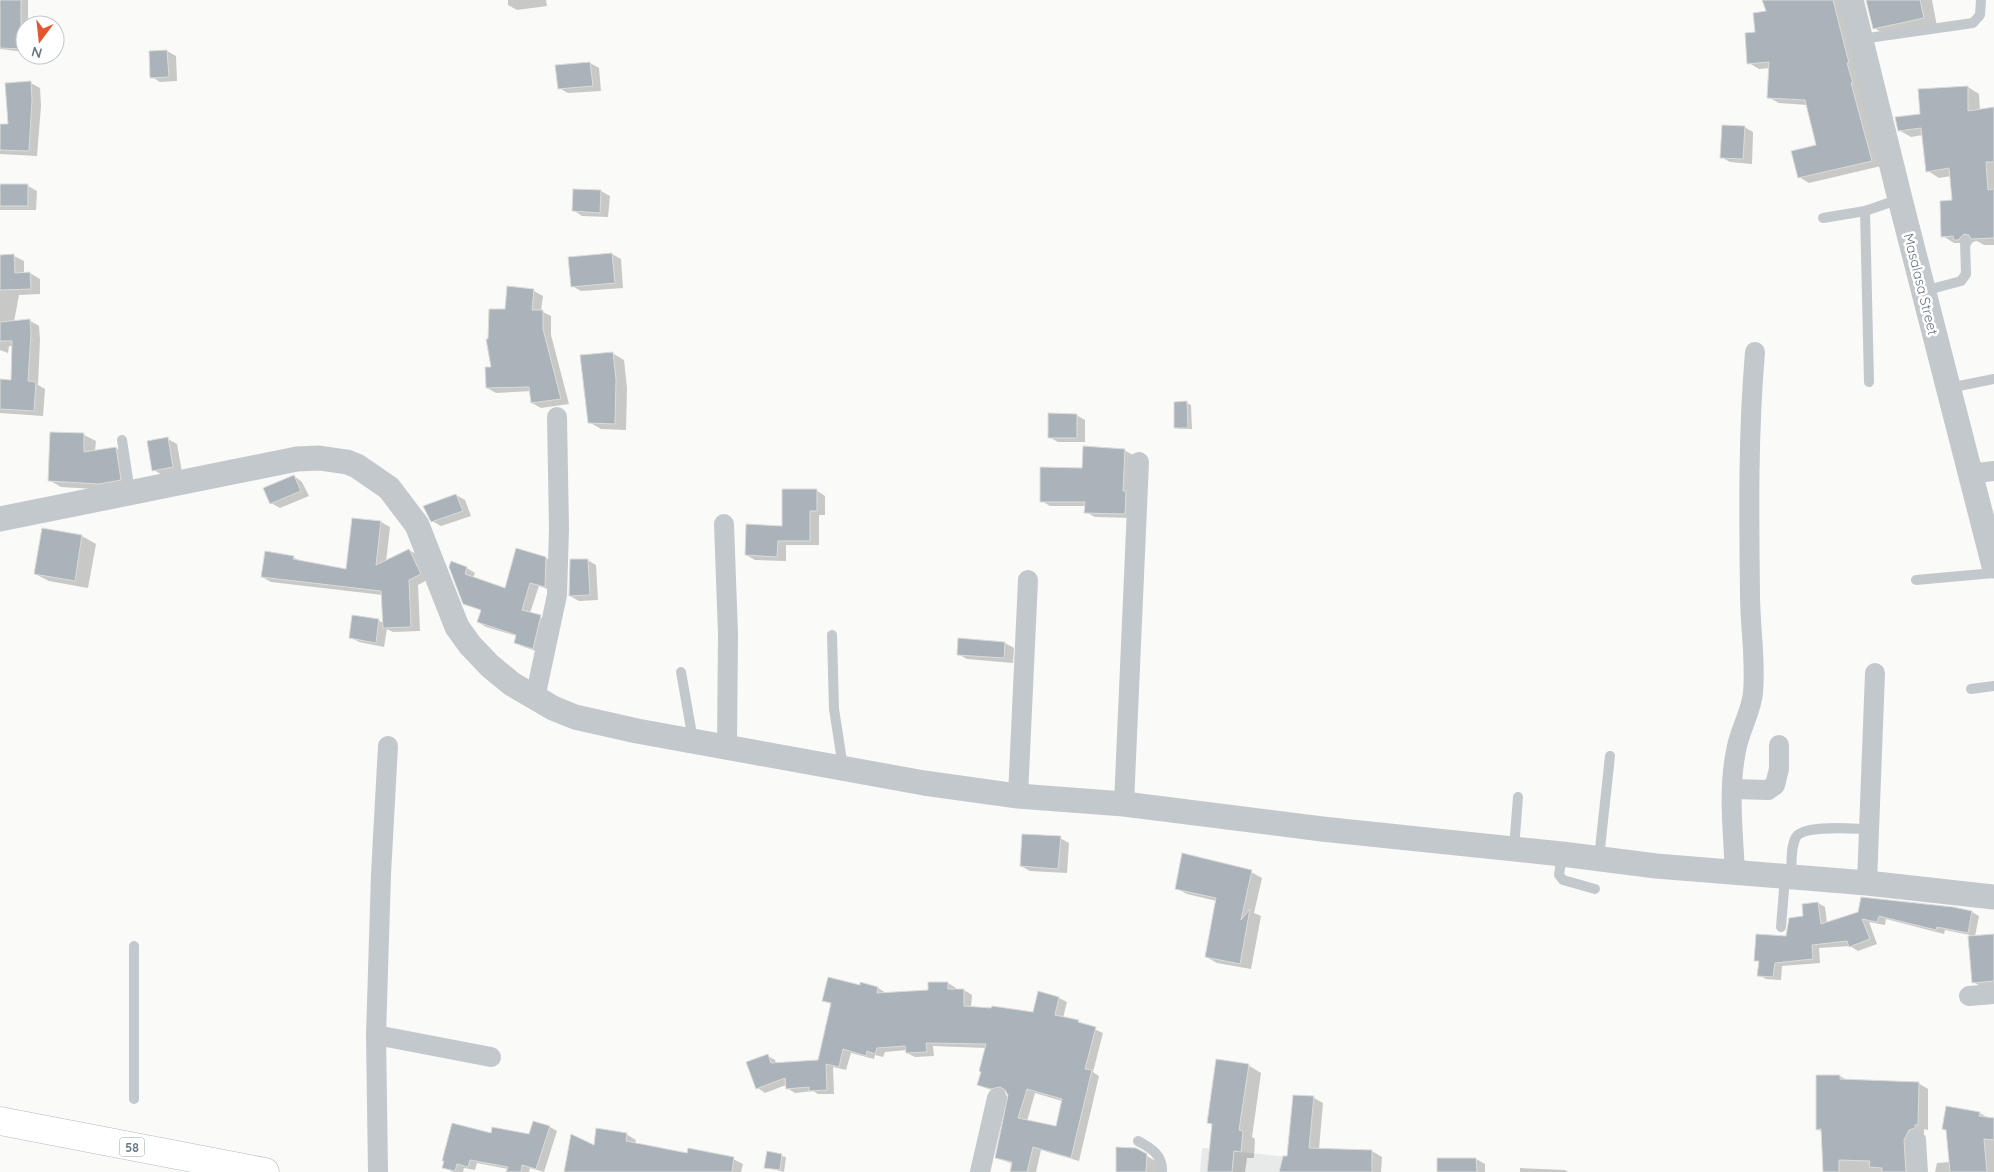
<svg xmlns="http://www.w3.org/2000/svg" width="1994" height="1172" font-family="Quicksand,sans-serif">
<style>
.built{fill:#e8e9e9}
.shadow{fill:#0003;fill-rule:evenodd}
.building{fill:#aab3b9;stroke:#dcdcda;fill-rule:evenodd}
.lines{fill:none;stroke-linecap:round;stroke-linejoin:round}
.trunk-casing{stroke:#b4b9bd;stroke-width:29}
.service{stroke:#c3c8cc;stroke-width:10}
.minor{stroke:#c3c8cc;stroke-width:20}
.tertiary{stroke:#c3c8cc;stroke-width:25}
.trunk{stroke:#fff;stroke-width:28}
.labels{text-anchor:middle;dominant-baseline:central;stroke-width:5;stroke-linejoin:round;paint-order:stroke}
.shield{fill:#fff;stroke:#939fa8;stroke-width:1}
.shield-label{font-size:12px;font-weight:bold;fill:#657683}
.street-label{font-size:14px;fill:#657683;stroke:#fff}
</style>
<rect width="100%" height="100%" fill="#fafaf8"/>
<polygon class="built" points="1202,1148 1310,1159 1309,1172 1200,1172"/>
<g class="shadow">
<polygon points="0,0 28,0 28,25 25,25 25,52 0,49"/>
<polygon points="508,0 546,0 547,6 517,10 508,5"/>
<polygon points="1763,0 1842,0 1881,166 1809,183 1799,177 1818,146 1808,105 1779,103 1768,97 1770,68 1759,69 1749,63 1757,33 1768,12"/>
<polygon points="1867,0 1932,0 1937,26 1888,36 1874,28"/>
<polygon points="167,51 176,56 177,81 160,82 152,77"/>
<polygon points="590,63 599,68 601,91 568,93 559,88"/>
<polygon points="31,83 40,88 41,106 37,156 0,154 0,125 10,126"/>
<polygon points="1968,87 1979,94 1980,111 1994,108 1994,245 1984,245 1977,241 1973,242 1970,246 1967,246 1961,243 1954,243 1943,236 1953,202 1951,176 1939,178 1928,171 1923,135 1911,137 1899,130"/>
<polygon points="1744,127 1753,132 1752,164 1730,162 1721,157"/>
<polygon points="0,185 28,186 37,191 36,210 0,210"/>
<polygon points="601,191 610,196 608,217 582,216 573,210"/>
<polygon points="612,254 621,259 623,288 581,291 572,286"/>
<polygon points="0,256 14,256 24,261 24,274 30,273 40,279 40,294 19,295 14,322 29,320 39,326 40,340 38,385 45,389 43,416 0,413 0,381 12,382 13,346 9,346 8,353 0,350"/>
<polygon points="508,288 534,291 543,296 541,311 551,316 551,335 569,404 541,408 532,403 531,391 496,393 487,388 493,368 489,340 506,311"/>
<polygon points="612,353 624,360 627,388 626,430 601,429 589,422"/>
<polygon points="1175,403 1187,403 1191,405 1192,429 1179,429 1175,427"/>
<polygon points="1076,415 1085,420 1085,442 1058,442 1049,437"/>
<polygon points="51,433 84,435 96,441 95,451 116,448 127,455 132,486 111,490 61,487 49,480"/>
<polygon points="168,439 177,444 182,472 162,475 154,470"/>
<polygon points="1124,450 1133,455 1133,518 1095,517 1086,512 1086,506 1050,506 1042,501 1084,469"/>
<polygon points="294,476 302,482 309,496 280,508 271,503"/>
<polygon points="816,490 825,496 825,515 819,515 819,545 786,545 786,561 755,560 746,555 783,527"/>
<polygon points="456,495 465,500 471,516 441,526 432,521"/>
<polygon points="353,519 381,522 390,527 386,562 409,550 418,555 429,579 418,585 420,631 393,632 387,629 384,647 359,642 350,637 353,616 379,621 384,623 383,595 271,582 262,577 293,557 302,562 347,571"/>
<polygon points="43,529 82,536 96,544 88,588 49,581 35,574"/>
<polygon points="546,558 554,563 553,591 539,586 530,613 548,621 542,653 524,647 515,643 517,636 486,627 478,622 482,611 464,603 450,567 467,568 475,573 473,578 506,589"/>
<polygon points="587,560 596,565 598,600 579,601 570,596"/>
<polygon points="1005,643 1014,648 1013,663 967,659 958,654"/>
<polygon points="1060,838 1069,843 1067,873 1030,871 1021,866"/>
<polygon points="1251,872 1262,878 1254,913 1261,916 1251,969 1217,963 1206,957 1217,901 1187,894 1176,888"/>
<polygon points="1818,903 1825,907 1827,923 1859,913 1972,912 1979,916 1975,936 1994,935 1994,986 1982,987 1973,982 1970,935 1945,930 1944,934 1886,919 1885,925 1869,922 1877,944 1858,951 1850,946 1819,948 1820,963 1782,966 1781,980 1766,979 1759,975 1760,963 1756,960 1787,938"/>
<path d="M 948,983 L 956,988 L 956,990 L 964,990 L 972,995 L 971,1008 L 1034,1014 L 1039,993 L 1059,998 L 1067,1002 L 1063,1018 L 1078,1022 L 1103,1033 L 1093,1072 L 1099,1076 L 1079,1161 L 1041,1150 L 1036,1172 L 1011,1172 L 1013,1164 L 997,1158 L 1010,1095 L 1007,1091 L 999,1093 L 979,1085 L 986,1048 L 933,1046 L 934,1056 L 915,1057 L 907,1053 L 907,1050 L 885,1052 L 883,1057 L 875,1055 L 874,1059 L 851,1053 L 846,1070 L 833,1067 L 834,1094 L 818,1094 L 813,1091 L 795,1093 L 787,1088 L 786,1085 L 765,1093 L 758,1088 L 768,1056 L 775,1060 L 777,1064 L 819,1061 L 832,1005 L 824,1000 L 861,986 L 878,988 L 886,993 L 929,992 L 929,984 ZM 1035,1093 L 1062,1101 L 1057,1127 L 1027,1121 Z"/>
<polygon points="1248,1065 1261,1073 1252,1137 1255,1139 1254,1158 1247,1158 1245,1172 1208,1172 1213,1125 1208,1122"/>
<polygon points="1840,1076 1847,1080 1918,1083 1928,1089 1928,1130 1924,1129 1924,1133 1919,1135 1915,1172 1824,1172 1822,1132 1817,1129"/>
<polygon points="1314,1098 1323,1103 1319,1149 1372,1151 1382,1157 1381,1172 1281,1172"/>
<polygon points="1980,1113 1988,1118 1994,1119 1994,1172 1935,1172 1937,1163 1950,1162 1947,1131 1943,1129"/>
<polygon points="550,1127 557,1131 544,1172 530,1168 529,1172 509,1172 508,1169 477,1163 475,1170 464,1168 463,1172 453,1172 443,1167 492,1134 530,1135"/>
<polygon points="626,1134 636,1140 635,1144 688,1154 733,1159 743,1164 741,1172 565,1172 595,1147"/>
<polygon points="1135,1149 1159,1163 1158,1172 1121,1172"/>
<polygon points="768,1153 786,1157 784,1172 765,1167"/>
<polygon points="1476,1159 1485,1164 1485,1172 1439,1172"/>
<polygon points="1520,1168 1565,1170 1568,1172 1520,1172"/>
</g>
<g class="building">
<polygon points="0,0 21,0 21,49 0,48"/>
<polygon points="1762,0 1833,0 1849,63 1847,63 1853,83 1851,83 1872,161 1798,178 1791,151 1816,145 1805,100 1767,98 1769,62 1747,64 1745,33 1755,32 1753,13 1766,11"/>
<polygon points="1866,0 1920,0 1924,18 1873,29"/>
<polygon points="167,50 169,77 150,78 149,51"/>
<polygon points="590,62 593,86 558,89 555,65"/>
<polygon points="31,81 32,100 29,151 0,150 0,124 8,124 5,83"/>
<polygon points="1968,86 1968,111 1994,107 1994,162 1986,162 1988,190 1994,189 1994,238 1971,239 1969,235 1964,234 1958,240 1954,240 1953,236 1941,237 1940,201 1952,200 1949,168 1926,172 1921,128 1898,131 1895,117 1920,114 1918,89"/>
<polygon points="1722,125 1745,126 1743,159 1720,158"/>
<rect x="0" y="184" width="28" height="22"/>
<polygon points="573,189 601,190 600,213 572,211"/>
<polygon points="612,253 615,283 571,287 568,257"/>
<polygon points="14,254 15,273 30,272 31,289 0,290 0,255"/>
<polygon points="507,286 534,289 532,310 543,310 543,329 561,399 531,403 529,387 486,388 485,367 491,367 486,339 488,339 489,309 505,309"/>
<polygon points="30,319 31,334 28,381 36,382 34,411 0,409 0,379 11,380 12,341 0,341 0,322"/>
<polygon points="613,352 616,380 615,424 588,423 580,355"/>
<polygon points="1187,401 1188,428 1174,428 1174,402"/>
<polygon points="1048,413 1077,414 1077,438 1048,438"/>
<polygon points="50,432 84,433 84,452 116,447 121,480 99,484 48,481"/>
<polygon points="168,437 173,467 152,471 147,441"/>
<polygon points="1083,446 1125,449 1123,491 1126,491 1125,514 1084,513 1085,502 1040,502 1040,467 1082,468"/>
<polygon points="294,475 301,491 270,504 263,488"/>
<polygon points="782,489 817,489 817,511 810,511 810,541 778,541 777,557 745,555 746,524 782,526"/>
<polygon points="456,494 463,511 431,522 423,506"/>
<polygon points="352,518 381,521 376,565 409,549 421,574 409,580 411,627 383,628 381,591 261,577 265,551 294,556 293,559 346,569"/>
<polygon points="42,528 82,535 75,581 34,574"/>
<polygon points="516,548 546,557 545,587 530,583 522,610 541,615 533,649 514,643 516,635 477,622 481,610 463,604 449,567 451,561 467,567 465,574 505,588"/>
<polygon points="570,559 588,559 590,595 569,596"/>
<polygon points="352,615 379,619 376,643 349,638"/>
<polygon points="958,638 1005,642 1004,658 957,655"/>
<polygon points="1022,834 1061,836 1058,869 1020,866"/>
<polygon points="1182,853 1252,870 1241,920 1250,909 1240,964 1205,957 1216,898 1175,889"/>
<polygon points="1861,897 1953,907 1972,911 1968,933 1937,927 1936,930 1879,916 1877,922 1862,919 1870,939 1849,947 1847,941 1812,945 1813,959 1775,963 1773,977 1757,976 1759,961 1754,961 1756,934 1786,936 1789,918 1803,916 1802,904 1818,902 1821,924 1858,912"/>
<polygon points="1994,934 1994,981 1972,983 1968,936"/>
<path d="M 828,977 L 860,985 L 860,982 L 878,987 L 877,993 L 928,990 L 928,982 L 948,982 L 948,989 L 964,989 L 964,1006 L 991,1008 L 992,1006 L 1033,1012 L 1038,991 L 1059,997 L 1055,1015 L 1079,1020 L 1078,1022 L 1096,1027 L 1085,1069 L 1092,1070 L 1071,1158 L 1033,1147 L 1027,1172 L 1010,1172 L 1012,1162 L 995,1158 L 1008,1095 L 1005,1090 L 1000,1087 L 990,1089 L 977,1085 L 981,1072 L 979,1071 L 986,1044 L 926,1043 L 927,1052 L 906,1053 L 905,1046 L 877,1048 L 875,1054 L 867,1051 L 866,1056 L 843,1049 L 839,1067 L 826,1064 L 827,1090 L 809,1091 L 809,1087 L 786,1089 L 785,1078 L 756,1089 L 746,1062 L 768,1054 L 771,1063 L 818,1060 L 831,1003 L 822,1001 ZM 1027,1089 L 1062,1099 L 1056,1126 L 1018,1118 Z"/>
<polygon points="1216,1059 1249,1064 1239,1130 1243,1131 1241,1152 1234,1151 1232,1172 1207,1172 1212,1124 1207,1123"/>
<polygon points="1816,1075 1840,1075 1840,1079 1919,1082 1918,1125 1915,1125 1915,1128 1909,1130 1904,1140 1906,1172 1882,1172 1882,1168 1869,1167 1870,1161 1839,1160 1839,1172 1823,1172 1821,1129 1816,1130"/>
<polygon points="1293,1095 1314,1096 1309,1148 1372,1150 1372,1172 1279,1172 1283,1156 1287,1156"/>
<polygon points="1946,1106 1980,1112 1979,1116 1994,1118 1994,1140 1984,1139 1987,1172 1950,1172 1946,1130 1942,1129"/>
<polygon points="533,1121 550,1126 536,1169 522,1165 521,1172 506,1172 508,1167 470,1160 468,1167 457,1164 455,1171 442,1168 444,1161 442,1161 452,1123 491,1133 492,1127 529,1134"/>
<polygon points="596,1128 627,1133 626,1141 687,1153 688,1148 734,1157 732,1172 564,1172 571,1134 594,1145"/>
<polygon points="1116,1147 1136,1148 1147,1154 1146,1172 1116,1172"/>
<polygon points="767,1151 782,1154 780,1170 764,1168"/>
<polygon points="1437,1158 1476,1158 1477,1172 1437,1172"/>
</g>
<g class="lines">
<g class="trunk-casing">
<polyline id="trunk" points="0,1121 265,1172"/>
</g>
<g class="service">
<polyline points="1861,39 1973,23 1980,15 1981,0"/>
<polyline points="1865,211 1869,382"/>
<polyline points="1823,218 1865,211 1900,199"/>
<polyline points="1924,291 1961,281 1966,274 1965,241"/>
<polyline points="1949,388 1994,379"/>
<polyline points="122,440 130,492"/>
<polyline points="1916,580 1994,573"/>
<polyline points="832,635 834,709 843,767"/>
<polyline points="681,672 693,740"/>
<polyline points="1971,689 1994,686"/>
<polyline points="1514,848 1518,797"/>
<polyline points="1562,855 1559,875 1563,880 1595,889"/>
<polyline points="1599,858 1610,756"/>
<path d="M 1791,876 C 1792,865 1790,848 1796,837 C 1805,824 1854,829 1869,829"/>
<polyline points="1781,927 1785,877"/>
<polyline points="134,1099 134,946"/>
<path d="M 1138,1141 C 1151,1148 1163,1155 1162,1172"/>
</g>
<g class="minor">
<polyline points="1969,474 1994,471"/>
<polyline points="724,524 728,634 727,746"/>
<polyline points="535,698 557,595 559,529 557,417"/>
<polyline points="1733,789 1768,790 1775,785 1779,769 1779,745"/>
<polyline points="1018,796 1028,580"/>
<polyline points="1124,804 1139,462"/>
<path d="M 1735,872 C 1733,832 1728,790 1736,751 C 1739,731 1751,713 1753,693 C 1756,660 1750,627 1750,594 C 1749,513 1748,433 1755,352"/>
<polyline points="1867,883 1875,673"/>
<polyline points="1969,996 1994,994"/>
<polyline points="376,1035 491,1057"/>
<polyline points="1916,1140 1918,1172"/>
<polyline points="378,1172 376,1035 381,874 388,746"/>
<polyline points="980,1172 997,1098"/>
</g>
<g class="tertiary">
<polyline points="1851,0 1900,199 1994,566"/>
<polyline points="0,519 297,459 319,458 347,462 357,466 389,488 417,525 457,627 470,645 490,666 512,684 553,708 575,717 637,731 924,783 1018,796 1124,804 1322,829 1562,854 1656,866 1867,883 1994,897"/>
</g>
<use href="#trunk" class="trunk"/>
</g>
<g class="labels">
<rect class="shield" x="119.5" y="1137.5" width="25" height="19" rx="4"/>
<g class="shield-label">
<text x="132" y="1147">58</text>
</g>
<g class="street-label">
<text transform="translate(1921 284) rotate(76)">Masalasa Street</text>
</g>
</g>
<g transform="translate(40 40) rotate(195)"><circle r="24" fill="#ffffff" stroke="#c1c8cd"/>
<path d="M0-4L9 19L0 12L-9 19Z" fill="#e4572e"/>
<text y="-8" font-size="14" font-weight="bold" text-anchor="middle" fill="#657683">N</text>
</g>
</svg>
